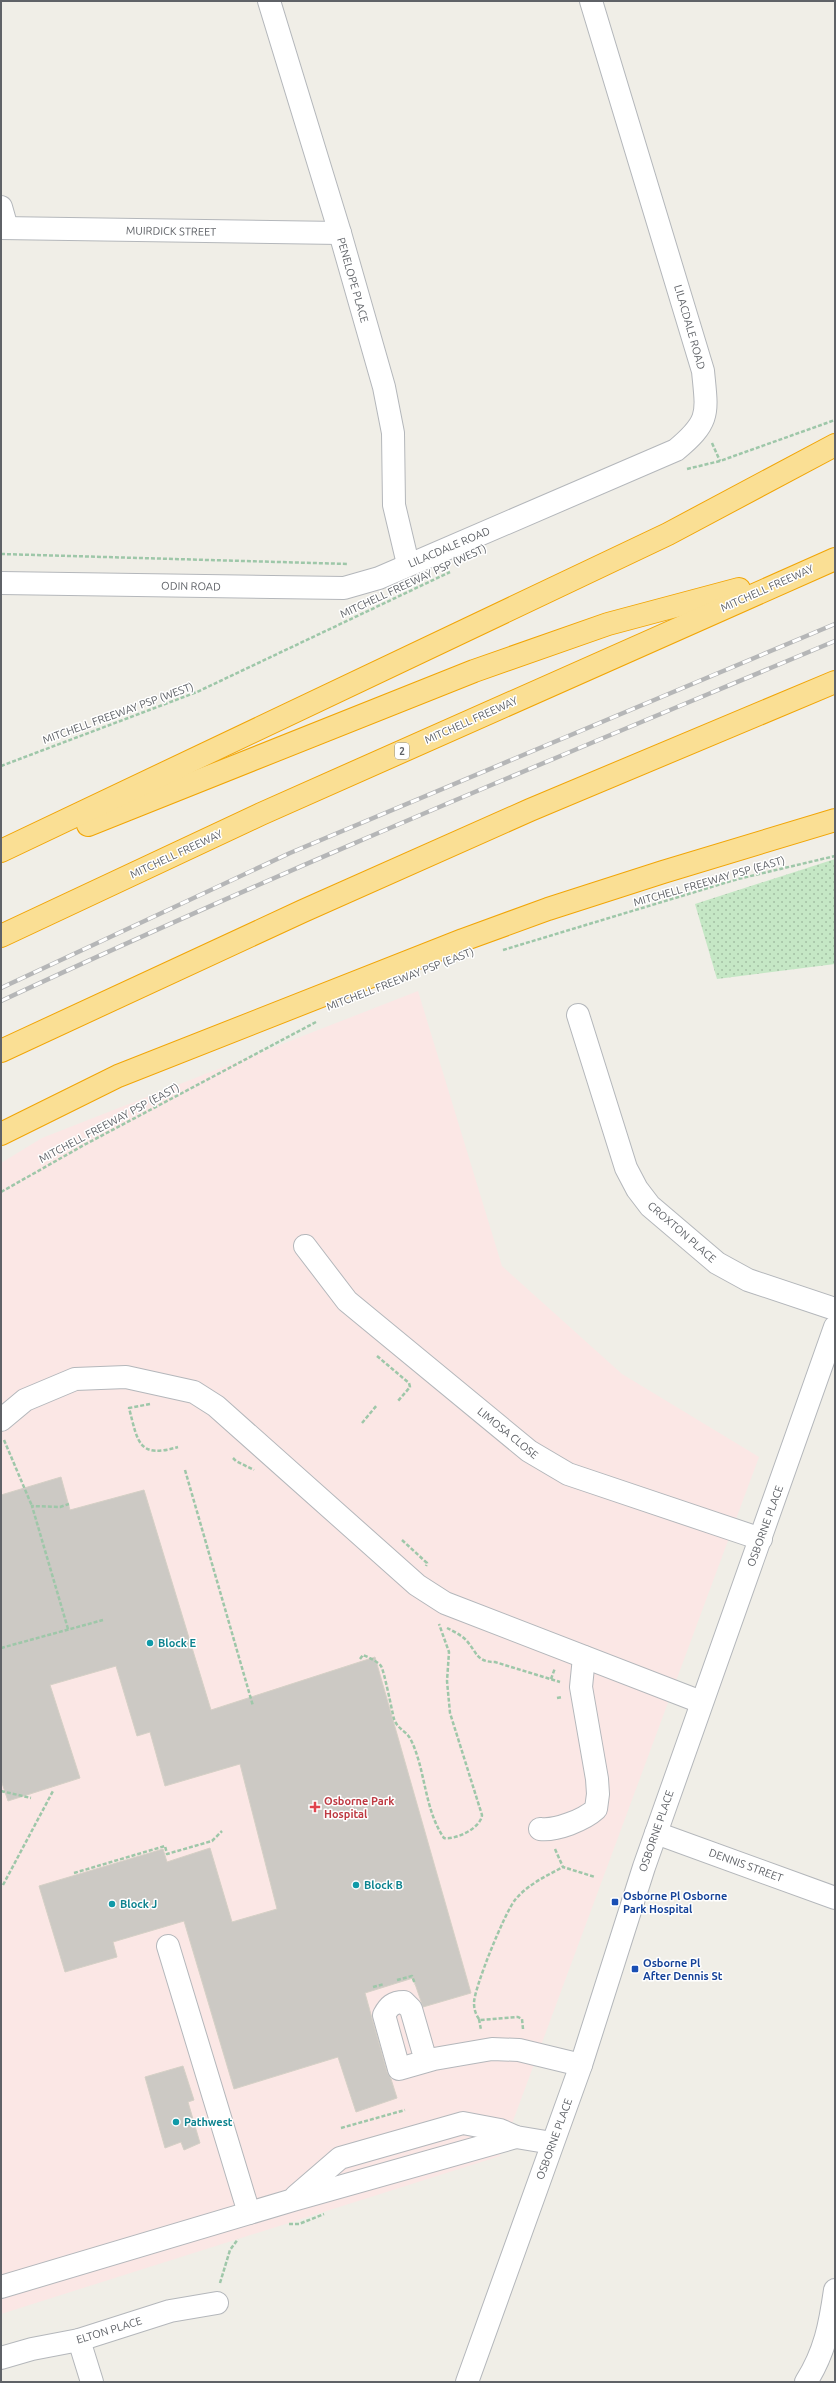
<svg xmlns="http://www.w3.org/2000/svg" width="836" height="2383" font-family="Ubuntu,sans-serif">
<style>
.medical{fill:#fbe7e5}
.grass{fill:url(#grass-dots)}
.building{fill:#ccc9c4;stroke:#d5d0c6}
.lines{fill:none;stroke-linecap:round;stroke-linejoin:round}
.minor-casing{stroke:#b4b7bb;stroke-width:24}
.highway-casing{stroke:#f1a506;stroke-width:24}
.path{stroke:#9ec7a9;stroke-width:2.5;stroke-dasharray:4 2;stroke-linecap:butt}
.minor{stroke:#fff;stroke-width:22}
.highway{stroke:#fadf94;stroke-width:22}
.rail-casing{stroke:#b5b6b7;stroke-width:4.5}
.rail{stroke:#fff;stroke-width:3;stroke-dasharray:9;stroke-linecap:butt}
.culture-dot{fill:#0f9aa8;stroke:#fff;stroke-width:1.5}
.health-dot{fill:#e0444e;stroke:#fff;stroke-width:1.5}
.transit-dot{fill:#1a4fb4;stroke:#fff;stroke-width:1.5}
.labels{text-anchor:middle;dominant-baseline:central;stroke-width:3;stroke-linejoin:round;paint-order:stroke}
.shield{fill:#fff;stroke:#8f9195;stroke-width:1}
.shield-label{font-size:10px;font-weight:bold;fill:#5f6267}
.street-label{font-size:11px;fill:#5f6267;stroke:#fff}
.culture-label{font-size:11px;font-weight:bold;fill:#0d838f;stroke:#fff;text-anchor:start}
.health-label{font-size:11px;font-weight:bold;fill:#be3a42;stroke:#fff;text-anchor:start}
.transit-label{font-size:11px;font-weight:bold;fill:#164399;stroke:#fff;text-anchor:start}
</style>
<defs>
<pattern id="grass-dots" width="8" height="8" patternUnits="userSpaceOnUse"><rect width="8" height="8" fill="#c5e7c5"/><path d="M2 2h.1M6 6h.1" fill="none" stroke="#a3bfa4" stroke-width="1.8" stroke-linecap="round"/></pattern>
</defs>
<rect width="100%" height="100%" fill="#f0eee7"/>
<polygon class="medical" points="418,991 502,1266 622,1374 759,1457 500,2156 1,2314 1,1163 42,1138"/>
<polygon class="grass" points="835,859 835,964 717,979 695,904"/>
<g class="building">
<polygon points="61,1477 70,1510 144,1490 211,1710 375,1657 471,1993 423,2007 413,1978 365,1993 387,2072 391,2079 397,2098 356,2112 338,2057 234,2089 184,1921 113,1942 117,1957 65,1972 39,1886 163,1849 167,1862 210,1848 232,1922 277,1909 240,1764 165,1786 150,1732 137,1736 116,1666 50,1685 80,1778 8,1801 1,1780 1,1495"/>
<polygon points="183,2066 194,2100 188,2102 200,2143 184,2150 181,2142 165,2148 145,2077"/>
</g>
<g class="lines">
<g class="minor-casing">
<g id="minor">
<polyline points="269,1 340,233 384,387 393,433 394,505 408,564"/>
<polyline points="1,207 7,228"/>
<polyline points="1,228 340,233"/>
<path d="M 1,583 L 344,588 L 379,578 L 676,450 C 711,421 707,413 703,371 L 591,1"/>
<polyline points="578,1015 626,1168 637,1189 650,1206 717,1263 748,1280 835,1309"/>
<polyline points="305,1246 347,1301 529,1451 568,1474 761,1539"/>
<polyline points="1,1420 25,1400 75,1379 126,1377 194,1392 216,1406 417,1585 445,1603 701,1702"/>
<path d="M 540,1829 C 556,1831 584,1820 596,1809 L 598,1794 L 597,1779 L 581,1687 L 584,1657"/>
<polyline points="656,1833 835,1898"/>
<polyline points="168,1946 249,2213"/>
<path d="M 426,2061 L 411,2009 L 404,2002 C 393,2002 389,2006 384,2015 L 399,2069 L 434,2059 L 492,2049 L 519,2050 L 581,2065"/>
<polyline points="296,2196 340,2158 463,2123 500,2130 516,2137 552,2143"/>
<polyline points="1,2287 293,2200 516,2137"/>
<polyline points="79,2340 92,2382"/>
<polyline points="1,2358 32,2349 79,2340 170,2311 217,2303"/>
<polyline points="467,2382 581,2065 644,1867 835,1327"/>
<path d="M 806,2382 C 825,2352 830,2325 835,2290"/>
</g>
</g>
<g class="highway-casing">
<g id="highway">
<polyline points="88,825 474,671 608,624 739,589"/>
<polyline points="1,851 668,534 835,445"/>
<polyline points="1,936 261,814 835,559"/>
<polyline points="1,1051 303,911 530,810 835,682"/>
<polyline points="1,1134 118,1076 463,940 548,909 663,872 835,820"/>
</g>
</g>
<g class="path">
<polyline points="712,443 720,461"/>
<polyline points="687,469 720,461 835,420"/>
<polyline points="1,554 348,564"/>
<polyline points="1,766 197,692 450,572"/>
<polyline points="503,950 738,879 835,856"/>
<polyline points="1,1192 84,1145 316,1022"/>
<polyline points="377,1356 409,1383 410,1387 398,1401"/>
<path d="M 150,1404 L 129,1408 C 138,1442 138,1459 178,1447"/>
<polyline points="362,1423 377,1405"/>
<polyline points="4,1440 32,1506"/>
<polyline points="233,1458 236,1461 254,1470"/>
<polyline points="185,1470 253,1706"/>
<polyline points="402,1540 427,1563 426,1566"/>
<path d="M 447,1628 C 453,1631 461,1635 466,1640 C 477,1652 476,1662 495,1662 L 560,1682"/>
<polyline points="68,1629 32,1506 60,1507 69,1504"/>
<polyline points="1,1648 103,1620"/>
<path d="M 360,1659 L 363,1655 C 368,1657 377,1661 381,1666 C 384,1670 392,1711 394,1719 C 398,1730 407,1731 411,1740 C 426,1771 424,1809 444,1838 C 456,1840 481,1828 482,1815 L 450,1713 L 447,1681 L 449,1652 L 439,1624"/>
<polyline points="551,1679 555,1668"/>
<polyline points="557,1698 562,1697"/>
<polyline points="1,1791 31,1798"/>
<polyline points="555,1849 563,1867 595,1877"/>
<polyline points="74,1873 165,1846 167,1854 212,1841 222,1831"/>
<polyline points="3,1885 53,1791"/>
<polyline points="397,1980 412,1976 415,1984"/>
<polyline points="373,1987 384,1984"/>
<polyline points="479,2019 481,2030"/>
<path d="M 523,2029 L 522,2019 L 518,2017 L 480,2020 C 476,2016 474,2009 474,2003 C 474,1988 505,1912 515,1900 C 527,1885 546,1876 563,1867"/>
<polyline points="341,2128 405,2110"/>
<polyline points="289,2224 299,2224 324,2214"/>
<polyline points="220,2283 230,2250 238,2239"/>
</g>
<use href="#minor" class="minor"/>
<use href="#highway" class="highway"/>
<g class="rail-casing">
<g id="rail">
<polyline points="1,988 290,853 835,624"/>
<path d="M 1,1001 C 275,873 556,758 835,641"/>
</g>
</g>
<use href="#rail" class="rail"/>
</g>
<g class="culture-dot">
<circle cx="150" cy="1643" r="4"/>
<circle cx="356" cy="1885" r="4"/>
<circle cx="112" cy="1904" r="4"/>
<circle cx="176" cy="2122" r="4"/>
</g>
<path class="health-dot" d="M313 1801h4v4h4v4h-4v4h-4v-4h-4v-4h4z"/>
<g class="transit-dot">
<rect x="611" y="1898" width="8" height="8" rx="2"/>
<rect x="631" y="1965" width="8" height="8" rx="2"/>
</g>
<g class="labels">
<rect class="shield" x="395" y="743" width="14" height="16" rx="3"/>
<g class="shield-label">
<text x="402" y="751">2</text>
</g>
<g class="street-label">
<text transform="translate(171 231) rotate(1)">MUIRDICK STREET</text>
<text transform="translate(353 280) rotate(74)">PENELOPE PLACE</text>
<text transform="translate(690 327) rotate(74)">LILACDALE ROAD</text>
<text transform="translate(449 547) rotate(-23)">LILACDALE ROAD</text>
<text transform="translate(413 581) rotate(-25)">MITCHELL FREEWAY PSP (WEST)</text>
<text transform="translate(191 586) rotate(1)">ODIN ROAD</text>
<text transform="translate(767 588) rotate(-24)">MITCHELL FREEWAY</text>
<text transform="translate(118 713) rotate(-20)">MITCHELL FREEWAY PSP (WEST)</text>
<text transform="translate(471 720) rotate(-24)">MITCHELL FREEWAY</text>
<text transform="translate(176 854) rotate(-25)">MITCHELL FREEWAY</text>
<text transform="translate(709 881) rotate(-16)">MITCHELL FREEWAY PSP (EAST)</text>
<text transform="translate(400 979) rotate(-21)">MITCHELL FREEWAY PSP (EAST)</text>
<text transform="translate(109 1123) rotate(-28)">MITCHELL FREEWAY PSP (EAST)</text>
<text transform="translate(682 1232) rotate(41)">CROXTON PLACE</text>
<text transform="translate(508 1433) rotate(39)">LIMOSA CLOSE</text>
<text transform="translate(765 1526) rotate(-70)">OSBORNE PLACE</text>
<text transform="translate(656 1831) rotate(-71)">OSBORNE PLACE</text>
<text transform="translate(746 1865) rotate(20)">DENNIS STREET</text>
<text transform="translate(554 2139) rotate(-70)">OSBORNE PLACE</text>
<text transform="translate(109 2330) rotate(-17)">ELTON PLACE</text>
</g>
<g class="culture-label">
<text x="158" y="1643">Block E</text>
<text x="364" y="1885">Block B</text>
<text x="120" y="1904">Block J</text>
<text x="184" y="2122">Pathwest</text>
</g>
<g class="health-label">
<text x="324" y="1801">Osborne Park<tspan x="324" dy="13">Hospital</tspan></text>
</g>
<g class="transit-label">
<text x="623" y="1896">Osborne Pl Osborne<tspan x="623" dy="13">Park Hospital</tspan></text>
<text x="643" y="1963">Osborne Pl<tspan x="643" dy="13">After Dennis St</tspan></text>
</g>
</g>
<rect width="836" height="2383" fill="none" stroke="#5f6267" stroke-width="4"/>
</svg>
